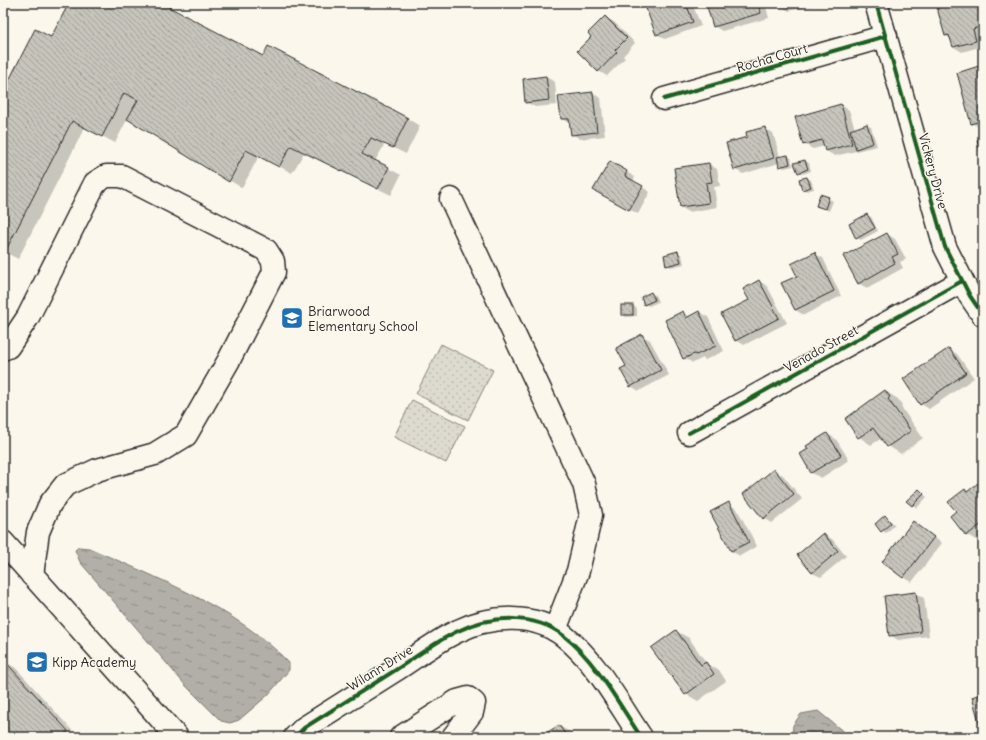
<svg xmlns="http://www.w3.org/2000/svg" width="986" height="740" font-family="Delius,sans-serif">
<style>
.park{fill:url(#park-dots);stroke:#84827e}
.water{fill:url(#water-ripples);stroke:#7b7a75}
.shadow{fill:#0003}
.building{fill:url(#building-back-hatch);stroke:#2b2b2b}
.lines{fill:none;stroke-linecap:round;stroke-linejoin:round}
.minor-casing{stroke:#2b2b2b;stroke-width:25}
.minor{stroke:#fbf7ec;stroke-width:22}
.cycleway-casing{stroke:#fbf7ec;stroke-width:6}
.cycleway{stroke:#1b5e20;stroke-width:4}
.labels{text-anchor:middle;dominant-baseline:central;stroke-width:3;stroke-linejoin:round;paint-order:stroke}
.street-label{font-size:13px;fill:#2b2b2b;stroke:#fbf7ec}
.poi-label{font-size:13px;fill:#2b2b2b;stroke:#fbf7ec;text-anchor:start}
</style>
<defs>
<pattern id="park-dots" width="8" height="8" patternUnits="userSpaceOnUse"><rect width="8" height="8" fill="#dddad0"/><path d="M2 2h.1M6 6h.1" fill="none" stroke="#bebbb3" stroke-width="1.8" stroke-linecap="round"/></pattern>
<pattern id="water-ripples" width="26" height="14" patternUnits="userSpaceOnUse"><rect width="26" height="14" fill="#b1afa7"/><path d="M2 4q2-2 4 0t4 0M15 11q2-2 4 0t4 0" fill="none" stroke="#908f88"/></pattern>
<pattern id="building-back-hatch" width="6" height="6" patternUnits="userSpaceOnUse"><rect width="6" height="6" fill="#c7c4bc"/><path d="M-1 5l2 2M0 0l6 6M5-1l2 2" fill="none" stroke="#a29f99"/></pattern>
</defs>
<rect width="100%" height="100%" fill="#fbf7ec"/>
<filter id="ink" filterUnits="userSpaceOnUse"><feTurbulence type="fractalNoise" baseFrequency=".025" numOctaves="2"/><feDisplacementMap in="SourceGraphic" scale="8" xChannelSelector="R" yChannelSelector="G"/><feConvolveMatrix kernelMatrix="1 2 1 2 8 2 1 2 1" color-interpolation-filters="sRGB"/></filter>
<g filter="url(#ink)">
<g class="park">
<polygon points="441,344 493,370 468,420 416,394"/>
<polygon points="412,400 465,426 446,463 394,437"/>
</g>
<g class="water">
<path d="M 79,547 L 89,548 C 155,577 239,609 289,663 L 289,670 L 268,695 L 239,720 L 230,723 L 221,721 L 186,686 L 80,562 L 75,550 Z"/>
<polygon points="818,711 850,737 792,737 793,725 801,714"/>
</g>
<g class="shadow">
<polygon points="70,3 158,3 264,57 408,119 420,126 406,154 385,144 375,161 401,175 391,195 304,153 292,173 259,156 242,188 128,118 115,143 85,127 18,259 3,251 3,94 52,39"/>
<polygon points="646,3 692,3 701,26 665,39 657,34"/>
<polygon points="707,3 765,3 769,18 722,31 714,26"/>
<polygon points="779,3 820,3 789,11 780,6"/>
<polygon points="960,3 983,3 983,33 981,33 983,46 962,52 954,47 951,39 946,36"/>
<polygon points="605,17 614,22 635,43 623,56 625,58 607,76 598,71 593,37"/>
<polygon points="982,66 983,127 980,128 972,123 958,74"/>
<polygon points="546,77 555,82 557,105 535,107 526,102 524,79"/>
<polygon points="592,93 601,98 605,136 580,139 572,134 570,123 562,119"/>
<polygon points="841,105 849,110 855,129 867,125 871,127 877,146 835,156 826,151 825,146 813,149 804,144"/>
<polygon points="764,128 773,133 780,157 787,156 791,158 793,166 784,168 779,163 743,174 734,169 748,137"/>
<polygon points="805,161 809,163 811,171 803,174 799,172"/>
<polygon points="610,162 635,177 633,181 650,192 638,214 595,189"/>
<polygon points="709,164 717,169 720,186 714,187 717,207 689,212 680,207"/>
<polygon points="807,178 811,180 814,189 807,191 803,189"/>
<polygon points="821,195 833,201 829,211 817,206"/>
<polygon points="867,215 871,217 878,231 861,240 857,238"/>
<polygon points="887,234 895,239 906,259 900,262 903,268 867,288 858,283"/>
<polygon points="678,252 682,255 684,264 671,267 667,265"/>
<polygon points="815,254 823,258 841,296 804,315 795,310"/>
<polygon points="759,281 767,286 787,323 744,345 736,340"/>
<polygon points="651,293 655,295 658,302 649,306 645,304"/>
<polygon points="633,306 637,308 637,316 626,317 622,314"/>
<polygon points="699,312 708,317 724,351 705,360 703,358 693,363 684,358 683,313 690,317"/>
<polygon points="641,335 650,340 669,375 639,391 631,386 627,366"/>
<polygon points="949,349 957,354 974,378 929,409 921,404"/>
<polygon points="885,391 898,399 902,405 901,407 923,438 901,454 888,446 882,438 871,445 859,437"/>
<polygon points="827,434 836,439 849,460 821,478 812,473 801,455"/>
<polygon points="774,471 783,475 802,499 772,523 764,518"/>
<polygon points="978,484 983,487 983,535 976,540 967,535 952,516 957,512 965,490 968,492"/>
<polygon points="919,490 927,497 917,508 913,505"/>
<polygon points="729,504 737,509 757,546 740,556 731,551"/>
<polygon points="885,516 895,525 886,533 882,531"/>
<polygon points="913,523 942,543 912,582 903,577"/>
<polygon points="823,534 832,539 846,556 821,577 812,573"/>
<polygon points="916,593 924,598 929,636 898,640 890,635"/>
<polygon points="676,631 689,638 707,664 719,670 726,681 698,701 686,694"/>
<polygon points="3,661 16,668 78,737 6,737 3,734"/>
<polygon points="559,726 572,733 574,737 542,737"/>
</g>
<g class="building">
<polygon points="69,3 161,3 263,56 268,46 408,118 393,148 371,138 362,154 389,167 378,189 291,146 279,167 246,150 229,182 127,119 138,100 124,93 102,137 72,121 5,252 3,251 3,92 35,29 51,37"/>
<polygon points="644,3 686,3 693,22 656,35"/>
<polygon points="706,3 758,3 761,13 713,27"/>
<polygon points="778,3 795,3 779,7"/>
<polygon points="956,3 983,3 983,26 973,29 976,41 953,47 949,35 945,36 937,8"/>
<polygon points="605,16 627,38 615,50 617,52 598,72 577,51 591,37 588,33"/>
<polygon points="982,65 983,120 971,124 957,73"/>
<polygon points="546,76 549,100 525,103 523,79"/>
<polygon points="593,92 597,132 571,135 569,119 561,119 558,96"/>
<polygon points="841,104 852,144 825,151 822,140 803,145 795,117"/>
<polygon points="867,124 873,143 856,149 850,130"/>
<polygon points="765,127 774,158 734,170 726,143 747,137 746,132"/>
<polygon points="983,138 983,177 979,162 983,161 977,140"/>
<polygon points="788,155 790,164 779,167 777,157"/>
<polygon points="805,160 808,169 798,173 794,163"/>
<polygon points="610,161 627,171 625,176 643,186 629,210 593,190"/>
<polygon points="709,163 712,182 706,183 709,203 680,207 674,168"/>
<polygon points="807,177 811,187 802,190 799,179"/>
<polygon points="820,194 829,197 825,209 816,206"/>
<polygon points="867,214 875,228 856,239 849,224"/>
<polygon points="887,233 898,254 892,257 895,263 858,284 843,256"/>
<polygon points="678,251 681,262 666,266 664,255"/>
<polygon points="815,252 834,291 795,310 781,283 797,276 791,264"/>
<polygon points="759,280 779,318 735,341 721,314 749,300 743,289"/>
<polygon points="651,292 655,300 644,305 641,297"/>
<rect x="621" y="305" width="12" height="10"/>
<polygon points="683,311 686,318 699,311 716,346 696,355 694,354 683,359 665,320"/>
<polygon points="642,334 661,370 630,387 620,369 626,366 616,348"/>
<polygon points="949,348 966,373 920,405 903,379"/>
<polygon points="885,390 890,397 888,399 911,431 887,447 873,428 858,438 845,419"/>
<polygon points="827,433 841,455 811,473 800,454 808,449 806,446"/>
<polygon points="774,469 794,494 763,519 743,494"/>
<polygon points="978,483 983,489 983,523 966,536 950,516 956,511 948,502 965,489 967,492"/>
<polygon points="919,489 924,494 912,506 906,501"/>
<polygon points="729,502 749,542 731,551 710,512"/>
<polygon points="885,515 891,523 881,532 875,524"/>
<polygon points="913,521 934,537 903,578 882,562"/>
<polygon points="823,533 838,551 812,573 797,555"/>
<polygon points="916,592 921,632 889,636 884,596"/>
<polygon points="676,630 701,665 706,662 714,674 685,695 651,648"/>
<polygon points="3,659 68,731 61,737 4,737 3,736"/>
<polygon points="983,693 983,724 980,725 972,697"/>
<polygon points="559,725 567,737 540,737"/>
</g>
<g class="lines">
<g class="minor-casing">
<g id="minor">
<polyline points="876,3 945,247 970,296 983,315"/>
<polyline points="664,99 886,36"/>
<polyline points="451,199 584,484 591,515 578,571 555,630"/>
<polyline points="3,349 8,347 28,317 95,183 106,176 122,176 266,250 273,261 274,272 229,360 186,435 155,454 97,470 65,485 50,504 38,532 32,575"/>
<polyline points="689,433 962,281"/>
<polyline points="3,542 177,737"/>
<path d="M 295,737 L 304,728 C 334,709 364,690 394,671 C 415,658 436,641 458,631 C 491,615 535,613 564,636 C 597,662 618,703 641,737"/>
<polyline points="401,737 457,701 468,698 474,703 472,712 453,737"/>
</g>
</g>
<use href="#minor" class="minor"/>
<g class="cycleway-casing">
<g id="cycleway">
<polyline points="876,3 945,247 970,296 983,315"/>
<polyline points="664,99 886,36"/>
<polyline points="689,433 962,281"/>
<path d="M 295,737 L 304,728 C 334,709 364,690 394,671 C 415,658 436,641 458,631 C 491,615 535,613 564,636 C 597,662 618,703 641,737"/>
</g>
</g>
<use href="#cycleway" class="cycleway"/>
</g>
</g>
<defs>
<g id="school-square" transform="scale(1.15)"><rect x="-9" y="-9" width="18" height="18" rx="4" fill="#1f6fb2" stroke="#fbf7ec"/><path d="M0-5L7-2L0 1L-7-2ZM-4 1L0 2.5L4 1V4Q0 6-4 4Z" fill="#fff"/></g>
</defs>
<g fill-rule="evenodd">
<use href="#school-square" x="292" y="318"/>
<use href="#school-square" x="37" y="662"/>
</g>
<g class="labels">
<g class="street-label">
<text transform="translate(772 58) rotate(-16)">Rocha Court</text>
<text transform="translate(933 171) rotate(75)">Vickery Drive</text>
<text transform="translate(821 349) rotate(-29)">Venado Street</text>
<text transform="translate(380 668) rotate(-32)">Wilann Drive</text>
</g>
<g class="poi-label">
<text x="308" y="311">Briarwood<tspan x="308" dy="15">Elementary School</tspan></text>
<text x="52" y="662">Kipp Academy</text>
</g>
</g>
<rect width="986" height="740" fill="none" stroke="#fbf7ec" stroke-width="16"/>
<rect x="8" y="8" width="970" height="724" fill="none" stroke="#2b2b2b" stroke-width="1.5" filter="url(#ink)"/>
</svg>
